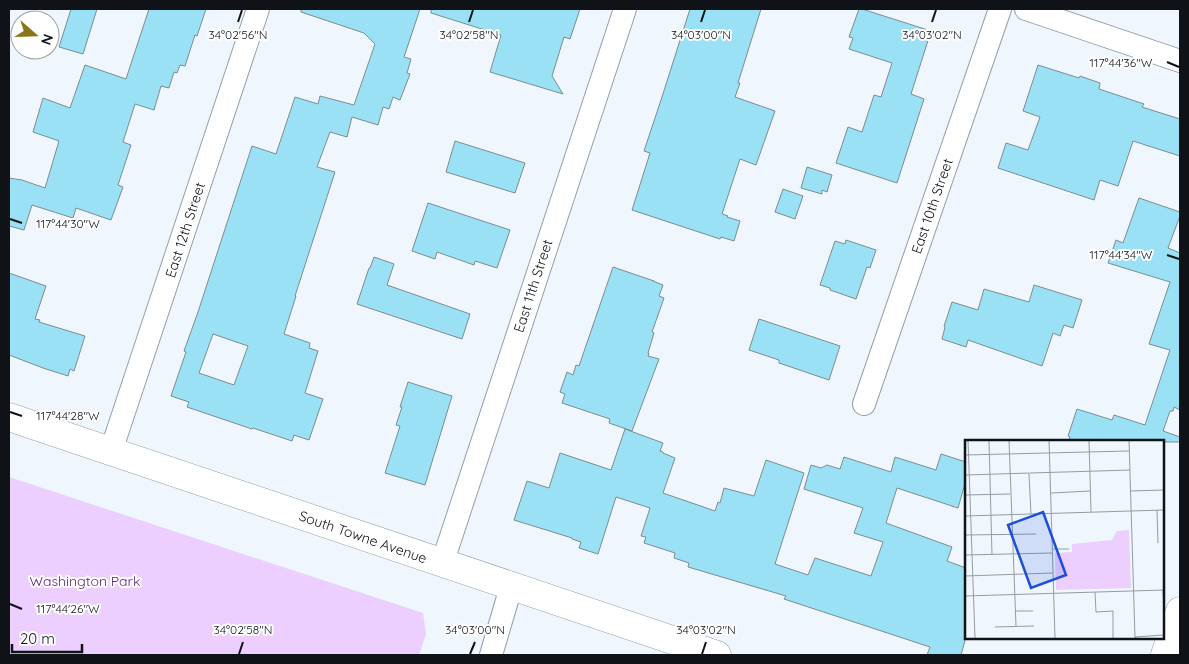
<svg xmlns="http://www.w3.org/2000/svg" width="1189" height="664" font-family="Quicksand,sans-serif">
<style>
.green{fill:#eccffe}
.building{fill:#9ae1f5;stroke:#7b8d92;fill-rule:evenodd}
.lines{fill:none;stroke-linecap:round;stroke-linejoin:round}
.street-casing{stroke:#939faa;stroke-width:24}
.secondary-casing{stroke:#939faa;stroke-width:29}
.street{stroke:#fff;stroke-width:22}
.secondary{stroke:#fff;stroke-width:28}
.ticks{fill:none;stroke:#0f1317;stroke-width:2}
.labels{text-anchor:middle;dominant-baseline:central;stroke-width:4;stroke-linejoin:round;paint-order:stroke}
.street-label{font-size:14px;fill:#0f1317;stroke:#fff}
.park-label{font-size:14px;fill:#622282;stroke:#fff}
.inset-road{fill:none;stroke:#959ba2;stroke-width:1}
.view{fill:#1d4ed8;fill-opacity:0.15;stroke:#1d4ed8;stroke-width:2.5}
.inset-edge{fill:none;stroke:#0f1317;stroke-width:2.5}
.ticks-label{font-size:12px;text-anchor:middle;fill:#0f1317;stroke:#fff;stroke-width:4;stroke-linejoin:round;paint-order:stroke}
</style>
<rect width="100%" height="100%" fill="#eff6fe"/>
<polygon class="green" points="9,477 423,613 426,634 419,655 9,655"/>
<g class="building">
<polygon points="71,9 97,9 83,54 59,47"/>
<polygon points="149,9 206,9 197,36 195,35 185,66 180,65 177,73 174,72 169,88 161,86 154,110 135,104 123,142 131,145 118,185 123,187 111,220 76,208 73,218 32,205 24,230 9,226 9,178 22,180 45,188 59,141 33,132 43,98 70,108 85,65 126,79"/>
<path d="M 301,9 L 420,9 L 404,57 L 411,59 L 407,73 L 410,74 L 400,100 L 393,97 L 389,109 L 383,107 L 378,125 L 352,117 L 347,137 L 330,132 L 317,167 L 335,172 L 295,296 L 296,296 L 284,334 L 310,343 L 309,348 L 318,351 L 305,393 L 323,399 L 309,440 L 294,435 L 292,441 L 253,428 L 252,429 L 187,407 L 189,402 L 171,396 L 186,352 L 184,351 L 198,312 L 252,146 L 276,154 L 295,97 L 318,104 L 320,96 L 354,105 L 375,44 L 364,33 L 301,12 ZM 213,334 L 248,346 L 234,385 L 199,373 Z"/>
<polygon points="431,9 580,9 570,39 564,37 552,76 563,94 490,72 501,35 431,13"/>
<polygon points="690,9 761,9 738,83 740,83 735,97 775,111 756,165 740,159 722,214 728,216 727,217 740,221 734,241 721,237 720,239 632,210 650,153 644,151 661,100"/>
<polygon points="859,9 862,9 931,31 911,94 924,99 897,183 836,163 848,127 862,132 874,95 881,97 892,63 849,49 853,38 849,37"/>
<polygon points="1038,65 1079,78 1080,76 1100,83 1099,89 1144,104 1142,107 1180,119 1180,156 1133,141 1118,186 1100,180 1094,200 998,168 1006,143 1028,150 1040,117 1023,111"/>
<polygon points="455,141 525,163 515,193 446,172"/>
<polygon points="807,167 832,175 827,192 822,190 822,194 801,188"/>
<polygon points="783,189 803,196 795,219 775,212"/>
<polygon points="1139,198 1180,212 1180,216 1168,248 1180,253 1180,410 1174,407 1173,411 1170,411 1163,431 1180,437 1180,442 1068,442 1070,437 1068,436 1077,409 1112,420 1114,415 1145,425 1170,350 1149,344 1170,282 1108,263 1116,240 1123,243"/>
<polygon points="428,203 510,230 497,268 475,261 474,265 437,252 435,259 412,251"/>
<polygon points="846,240 876,250 870,268 867,267 856,299 830,290 830,288 820,285 835,241 845,244"/>
<polygon points="374,257 394,264 387,285 470,314 462,339 357,304 369,268 370,268"/>
<polygon points="613,267 654,281 653,281 663,285 659,296 664,298 652,332 654,333 648,353 649,353 648,356 659,359 632,431 609,423 610,419 562,403 565,394 560,392 567,372 573,375 576,365 579,366"/>
<polygon points="9,273 46,286 35,319 40,320 39,322 85,336 74,371 70,369 68,376 43,368 9,355"/>
<polygon points="1034,285 1082,300 1073,328 1064,325 1060,336 1053,333 1042,366 968,340 966,347 942,339 945,327 944,326 952,302 978,310 984,289 1029,302"/>
<polygon points="759,319 840,346 829,380 779,363 779,360 749,350"/>
<polygon points="408,382 452,396 425,485 385,473 400,426 396,425 402,407 400,407"/>
<polygon points="625,429 663,443 660,451 663,452 663,453 675,458 663,493 715,511 718,502 720,503 724,488 754,496 766,460 804,473 775,564 808,575 815,558 871,576 883,542 854,533 863,508 804,489 811,465 821,468 827,465 840,469 844,457 891,472 895,457 936,470 941,454 966,462 966,480 958,508 897,488 886,523 952,547 947,561 966,568 966,637 961,655 927,655 930,647 784,599 786,596 688,567 689,563 674,558 675,553 644,543 646,537 641,536 650,508 616,497 598,554 579,548 581,542 572,539 572,538 514,520 527,481 549,488 560,453 611,470"/>
</g>
<g class="lines">
<g class="street-casing">
<g id="street">
<polyline points="1026,9 1180,61"/>
<polyline points="864,404 1000,9"/>
<polyline points="111,451 258,9"/>
<polyline points="442,564 625,9"/>
<polyline points="491,655 511,587"/>
</g>
</g>
<g class="secondary-casing">
<g id="secondary">
<polyline points="9,417 717,655"/>
<polyline points="1165,655 1180,611"/>
</g>
</g>
<use href="#street" class="street"/>
<use href="#secondary" class="secondary"/>
</g>
<path class="ticks" d="M 238,22 L 242,10M 469,22 L 473,10M 701,22 L 705,10M 932,22 L 936,10M 1167,62 L 1179,67M 10,219 L 22,223M 1167,255 L 1179,259M 10,412 L 22,416M 10,604 L 22,609M 239,654 L 243,642M 470,654 L 475,642M 702,654 L 706,642"/>
<g class="labels">
<g class="street-label">
<text transform="translate(932 206) rotate(-71)">East 10th Street</text>
<text transform="translate(185 230) rotate(-72)">East 12th Street</text>
<text transform="translate(533 286) rotate(-72)">East 11th Street</text>
<text transform="translate(363 537) rotate(19)">South Towne Avenue</text>
</g>
<g class="park-label">
<text x="85" y="581">Washington Park</text>
</g>
</g>
<g transform="translate(965 440)">
<rect width="199" height="199" fill="#eff6fe"/>
<path d="M 164,90 L 166,148 L 91,150 L 90,113 L 107,112 L 107,104 L 147,100 L 152,91 Z" fill="#eccffe"/>
<path class="inset-road" d="M 3,0 L 10,198M 24,0 L 27,115M 44,0 L 51,186M 84,0 L 90,198M 124,0 L 126,72M 164,0 L 170,198M 0,15 L 164,11M 64,34 L 66,74M 0,35 L 165,30M 165,51 L 199,50M 86,53 L 125,51M 0,55 L 45,54M 192,70 L 193,103M 0,76 L 199,70M 0,95 L 71,94M 87,109 L 104,109M 0,115 L 87,113M 0,136 L 88,133M 198,150 L 199,169M 130,152 L 131,172 L 148,171 L 148,198M 0,156 L 199,150M 50,171 L 68,171M 30,187 L 69,186M 170,197 L 199,195"/>
<path class="view" d="M 78,72 L 101,135 L 66,148 L 43,85 Z"/>
<rect width="199" height="199" class="inset-edge"/>
</g>
<g class="ticks-label">
<text x="238" y="39">34°02'56"N</text>
<text x="469" y="39">34°02'58"N</text>
<text x="701" y="39">34°03'00"N</text>
<text x="932" y="39">34°03'02"N</text>
<text x="1121" y="67">117°44'36"W</text>
<text x="68" y="228">117°44'30"W</text>
<text x="1121" y="259">117°44'34"W</text>
<text x="68" y="420">117°44'28"W</text>
<text x="68" y="613">117°44'26"W</text>
<text x="243" y="634">34°02'58"N</text>
<text x="475" y="634">34°03'00"N</text>
<text x="706" y="634">34°03'02"N</text>
</g>
<rect width="1189" height="664" fill="none" stroke="#0f1317" stroke-width="20"/>
<g transform="translate(35 35) rotate(110)"><circle r="24" fill="#ffffff" stroke="#9fa1a2"/>
<path d="M0-4L9 19L0 12L-9 19Z" fill="#8d7317"/>
<text y="-8" font-size="14" font-weight="bold" text-anchor="middle" fill="#0f1317">N</text>
</g>
<path d="M12 644v8h70v-8" fill="none" stroke="#0f1317" stroke-width="2.5"/>
<text x="20" y="644" font-size="15" fill="#0f1317" stroke="#ffffff" stroke-width="4" paint-order="stroke">20 m</text>
</svg>
